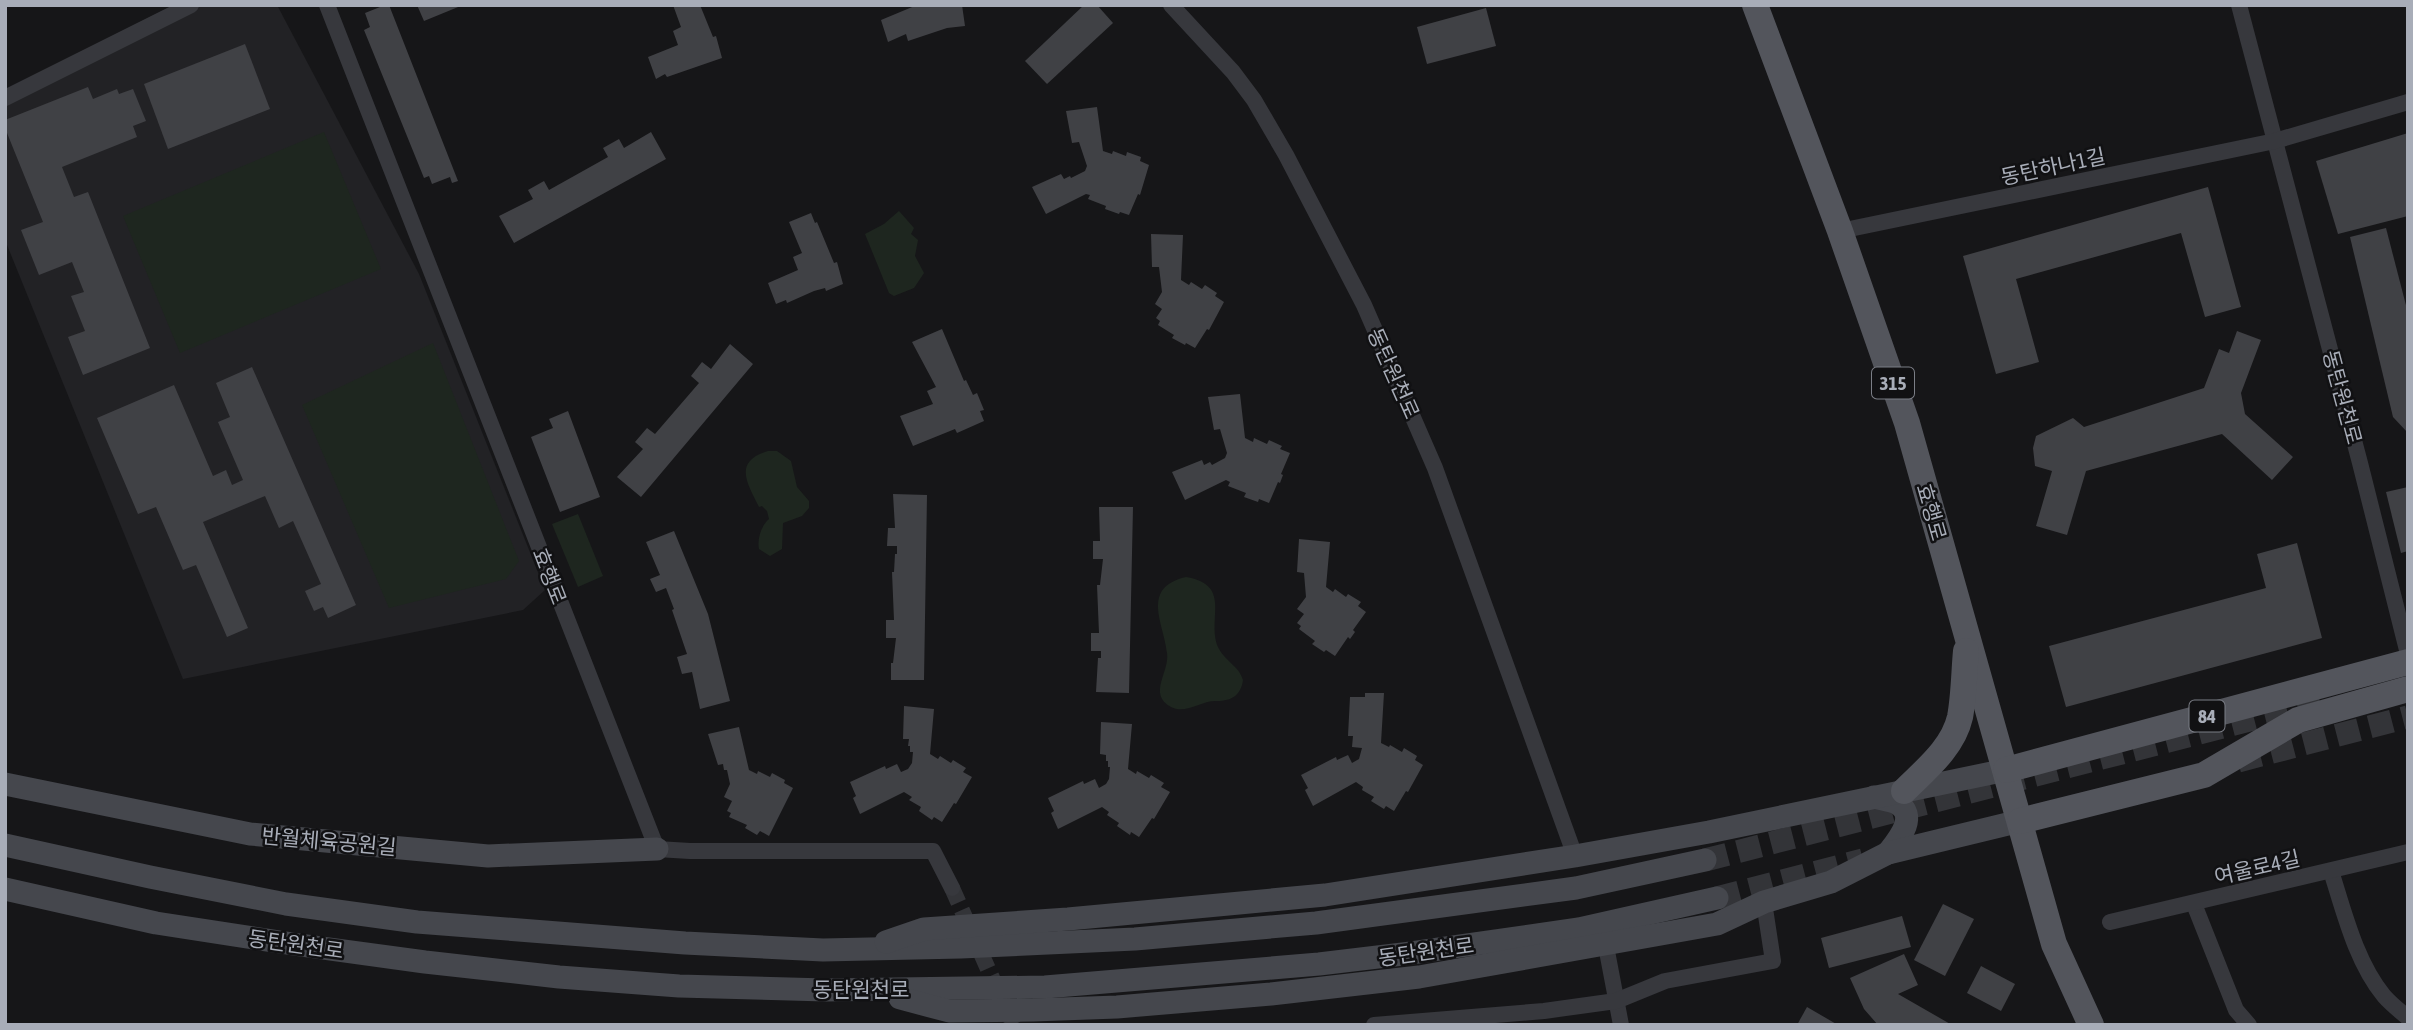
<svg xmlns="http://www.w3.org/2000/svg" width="2413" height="1030" font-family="'Asap Condensed','Noto Sans KR',sans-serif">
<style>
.built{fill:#222225}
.green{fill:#1e261f}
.building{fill:#404145}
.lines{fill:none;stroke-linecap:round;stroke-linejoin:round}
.street-tunnel{stroke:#333438;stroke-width:16;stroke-dasharray:16 8;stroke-linecap:butt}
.secondary-tunnel{stroke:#333438;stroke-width:23;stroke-dasharray:23 11;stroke-linecap:butt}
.street{stroke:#37383d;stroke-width:16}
.secondary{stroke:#45474d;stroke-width:23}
.primary{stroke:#53555c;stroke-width:26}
.labels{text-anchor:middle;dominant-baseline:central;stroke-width:5;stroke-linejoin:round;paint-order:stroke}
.shield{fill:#111113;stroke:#7b7e86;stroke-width:2}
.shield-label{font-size:19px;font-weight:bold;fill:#a8adb8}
.street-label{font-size:21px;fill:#a8adb8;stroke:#111113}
</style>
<rect width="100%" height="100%" fill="#161618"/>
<polygon class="built" points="191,5 277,5 419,274 545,590 523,610 183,679 5,240 5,98"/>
<g class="green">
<polygon points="324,132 381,269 180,353 123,216"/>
<polygon points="899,211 914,228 911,234 918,240 915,256 924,273 914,288 894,296 889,293 865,234 884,224"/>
<polygon points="433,343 519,561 506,579 389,608 302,405"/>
<path d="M 768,451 L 777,451 L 791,461 L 797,487 L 809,501 L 809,508 L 802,516 L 783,523 L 782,549 L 770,556 L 759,549 C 757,539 761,526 769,519 L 767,511 L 762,506 L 759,507 C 748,484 732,462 768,451 Z"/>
<polygon points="578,514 603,576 578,587 552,524"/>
<path d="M 1186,577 C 1234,585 1205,621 1219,649 C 1226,662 1239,666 1243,680 C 1241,695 1232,701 1217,701 C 1201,700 1186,715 1171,707 C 1147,694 1170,672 1167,653 C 1164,623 1140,588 1186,577 Z"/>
</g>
<g class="building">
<polygon points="385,5 389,5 458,181 452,183 450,177 432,184 429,176 424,178 364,30 370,27 365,13"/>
<polygon points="417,5 463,5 424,21"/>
<polygon points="673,5 700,5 713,37 716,36 722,58 667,77 665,74 656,79 648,57 678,45 673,31 681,27"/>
<polygon points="917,5 962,5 965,26 947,28 908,41 906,34 888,42 881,20"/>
<polygon points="1084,5 1097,5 1113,23 1047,84 1025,61"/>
<polygon points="1486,8 1496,46 1427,64 1417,27"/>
<polygon points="245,44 270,109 168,149 144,84"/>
<polygon points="88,87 93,99 117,89 119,94 133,89 146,121 133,126 137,137 62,167 74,197 88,192 150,348 83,375 68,337 85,331 71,296 84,292 72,262 39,275 21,230 43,222 5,128 5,120"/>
<polygon points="1097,107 1103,151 1112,154 1113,151 1126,156 1127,152 1141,157 1140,161 1149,165 1140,195 1138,194 1129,215 1120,212 1119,214 1105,209 1106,206 1088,199 1090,195 1086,194 1046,214 1032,187 1061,174 1064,179 1070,176 1071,178 1085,171 1087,166 1079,142 1072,143 1066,111"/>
<polygon points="651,132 666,159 514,243 499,216 533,199 528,190 544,181 549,190 608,157 603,148 619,139 624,148"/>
<polygon points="2408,133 2408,216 2338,234 2316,161"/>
<polygon points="2208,187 2241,307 2205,317 2181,233 2016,279 2039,362 1996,374 1963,256"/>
<polygon points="811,213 815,223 817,222 834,263 837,262 843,284 826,291 825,288 814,291 787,303 786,300 776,304 768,283 798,270 793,257 802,253 789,222"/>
<polygon points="2386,228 2408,313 2408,433 2393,417 2350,237"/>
<polygon points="1151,234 1183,235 1181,280 1189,285 1191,282 1202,289 1205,285 1217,293 1215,296 1224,302 1209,330 1207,329 1195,348 1186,343 1185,345 1172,338 1174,335 1158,325 1160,321 1156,318 1162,309 1155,304 1162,292 1159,267 1152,267"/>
<polygon points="942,329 964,381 966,380 973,395 977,393 984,410 980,411 984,421 957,433 955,429 913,446 900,416 933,404 927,391 936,387 912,342"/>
<polygon points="2237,331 2261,340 2241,393 2245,414 2293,457 2272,480 2222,434 2086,471 2067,535 2036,526 2052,471 2035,466 2033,448 2036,436 2073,418 2084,427 2204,388 2219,349 2229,353"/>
<polygon points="730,344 753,364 641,497 617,477 643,449 635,442 647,428 655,434 699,383 691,376 702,362 711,369"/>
<polygon points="252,367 356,605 328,618 323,607 314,611 305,591 321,584 293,521 279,528 265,496 203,522 248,628 227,637 196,565 183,570 156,507 138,514 97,418 174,385 213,476 226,470 232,485 243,480 218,422 230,417 216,383"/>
<polygon points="1240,394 1245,438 1253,442 1254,438 1267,444 1269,440 1282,446 1280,449 1290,453 1281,474 1283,475 1280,483 1278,482 1269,503 1259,499 1258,502 1244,497 1246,493 1228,486 1230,482 1226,480 1185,500 1172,472 1202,460 1204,465 1210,462 1212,465 1225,458 1227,453 1220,429 1214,430 1208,397"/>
<polygon points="568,411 600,497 560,512 531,437 553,428 549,419"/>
<polygon points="2408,487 2408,551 2401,553 2386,492"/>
<polygon points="893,494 927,495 924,680 891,680 891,663 893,663 896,638 886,638 886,620 894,620 892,572 894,572 895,554 897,554 897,546 887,546 888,528 895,528"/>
<polygon points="1099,507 1133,507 1129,693 1096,692 1098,658 1101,658 1101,651 1091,651 1091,633 1099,633 1097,585 1100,585 1103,559 1093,559 1093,541 1100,541"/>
<polygon points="674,531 708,614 730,701 700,709 692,672 682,674 677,657 687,654 672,610 674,609 666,588 656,592 650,579 660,575 646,542"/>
<polygon points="1299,539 1330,542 1326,587 1333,592 1335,589 1346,597 1348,594 1361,602 1358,606 1366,612 1353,630 1355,632 1350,639 1348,637 1335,656 1326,650 1324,652 1312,644 1315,641 1299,629 1301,626 1297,623 1304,614 1297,609 1306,597 1304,573 1297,572"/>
<polygon points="2297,543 2322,638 2066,707 2049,646 2266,588 2257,554"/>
<polygon points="1365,693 1384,693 1381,743 1389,747 1390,745 1402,752 1404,748 1417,756 1415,760 1423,765 1408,792 1406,791 1394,811 1386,806 1384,809 1371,801 1374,797 1362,790 1363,787 1356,782 1313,806 1305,790 1308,788 1301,775 1336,757 1337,760 1348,755 1352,763 1359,759 1362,748 1352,747 1353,736 1348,736 1350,697 1365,697"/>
<polygon points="904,706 934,709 930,754 938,759 940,756 951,763 953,760 966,768 963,772 972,777 956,804 954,803 942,822 934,817 932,820 919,811 921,807 909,800 912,797 904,792 860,814 853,798 856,796 850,782 885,766 886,769 897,764 901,772 908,769 912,763 913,752 910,752 910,746 908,746 909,739 903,739"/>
<polygon points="1101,722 1132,724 1128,769 1136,774 1137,771 1149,778 1151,775 1164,783 1161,787 1170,792 1154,819 1152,818 1139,837 1131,832 1130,835 1117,826 1119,823 1107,815 1109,812 1102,807 1058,829 1051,813 1054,811 1048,798 1083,781 1084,784 1095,779 1099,788 1106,784 1109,779 1110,767 1108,767 1108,761 1106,761 1106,755 1100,754"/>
<polygon points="739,727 749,770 757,774 758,771 770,777 772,773 785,780 784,783 793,788 769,836 760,831 757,835 745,828 747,825 729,817 731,813 727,811 732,801 724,797 730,784 727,770 724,770 723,764 718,765 708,734"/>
<polygon points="1943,904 1974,919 1945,976 1914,960"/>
<polygon points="1902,916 1911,947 1829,968 1821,938"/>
<polygon points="1904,954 1918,985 1898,994 1952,1025 1878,1025 1864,1009 1850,978"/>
<polygon points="1981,966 2015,984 2001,1011 1967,993"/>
<polygon points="1807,1007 1838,1025 1797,1025"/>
</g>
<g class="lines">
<polyline class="street-tunnel" points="952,888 1013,1025"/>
<g class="secondary-tunnel">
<polyline points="2238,761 2408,717"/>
<polyline points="1705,860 2320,702"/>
<polyline points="1717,898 1863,860"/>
</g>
<g class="street">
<polyline points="327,5 657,849 690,851 933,851 952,888"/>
<polyline points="1171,5 1233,72 1254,100 1286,155 1364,305 1435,468 1575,856"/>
<polyline points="2239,5 2360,463 2408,654"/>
<polyline points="5,98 191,5"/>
<polyline points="1840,231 2275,141 2408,102"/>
<path d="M 2331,871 C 2344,912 2356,962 2384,996 C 2391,1004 2400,1011 2408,1018"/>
<polyline points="2194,904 2236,1010 2249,1025"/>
<polyline points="2110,922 2408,852"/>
<polyline points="1606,946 1621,1025"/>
<polyline points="1374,1025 1544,1011 1616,1001 1665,981 1773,961 1764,902"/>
</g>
<g class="secondary">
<polyline points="5,784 250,834 488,856 657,849"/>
<path d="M 1874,797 C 1881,799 1891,800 1897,803 C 1919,816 1898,840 1888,853"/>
<polyline points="5,845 150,877 286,904 417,922 685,943 823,950 961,947 1135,939 1316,923 1576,888 1705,860"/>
<polyline points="5,889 156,923 293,944 425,962 559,977 679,986 826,990 1045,987 1319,964 1411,953 1579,929 1717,898"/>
<polyline points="886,942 924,929 1068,919 1325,895 1575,856 1709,832 2006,770"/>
<polyline points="900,998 949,1011 1033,1010 1117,1007 1271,994 1419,977 1717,924 1764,902 1831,882 1888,853 2020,821"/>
</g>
<g class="primary">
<polyline points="1755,5 1840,231 1907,423 2054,944 2091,1025"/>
<polyline points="2006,770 2408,662"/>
<path d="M 1904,791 C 1925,770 1953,748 1960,717 C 1964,696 1964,672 1966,651"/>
<polyline points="2020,821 2204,775 2298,720 2408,689"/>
</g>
</g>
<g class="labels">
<g class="shield">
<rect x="1872" y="367.5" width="42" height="31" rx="5"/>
<rect x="2189.5" y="700.5" width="35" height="31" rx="5"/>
</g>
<g class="shield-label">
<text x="1893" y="383">315</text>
<text x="2207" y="716">84</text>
</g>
<g class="street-label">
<text transform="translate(2053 166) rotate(-12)">동탄하나1길</text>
<text transform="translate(1394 373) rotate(66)">동탄원천로</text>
<text transform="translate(2343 397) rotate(75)">동탄원천로</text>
<text transform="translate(1932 512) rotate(74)">효행로</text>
<text transform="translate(550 576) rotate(69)">효행로</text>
<text transform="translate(329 841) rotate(5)">반월체육공원길</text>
<text transform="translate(2257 867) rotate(-13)">여울로4길</text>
<text transform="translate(296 944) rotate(8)">동탄원천로</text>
<text transform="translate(1426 951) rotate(-8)">동탄원천로</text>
<text x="861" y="989">동탄원천로</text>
</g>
</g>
<rect width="2413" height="1030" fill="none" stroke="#a8adb8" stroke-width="14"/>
</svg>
